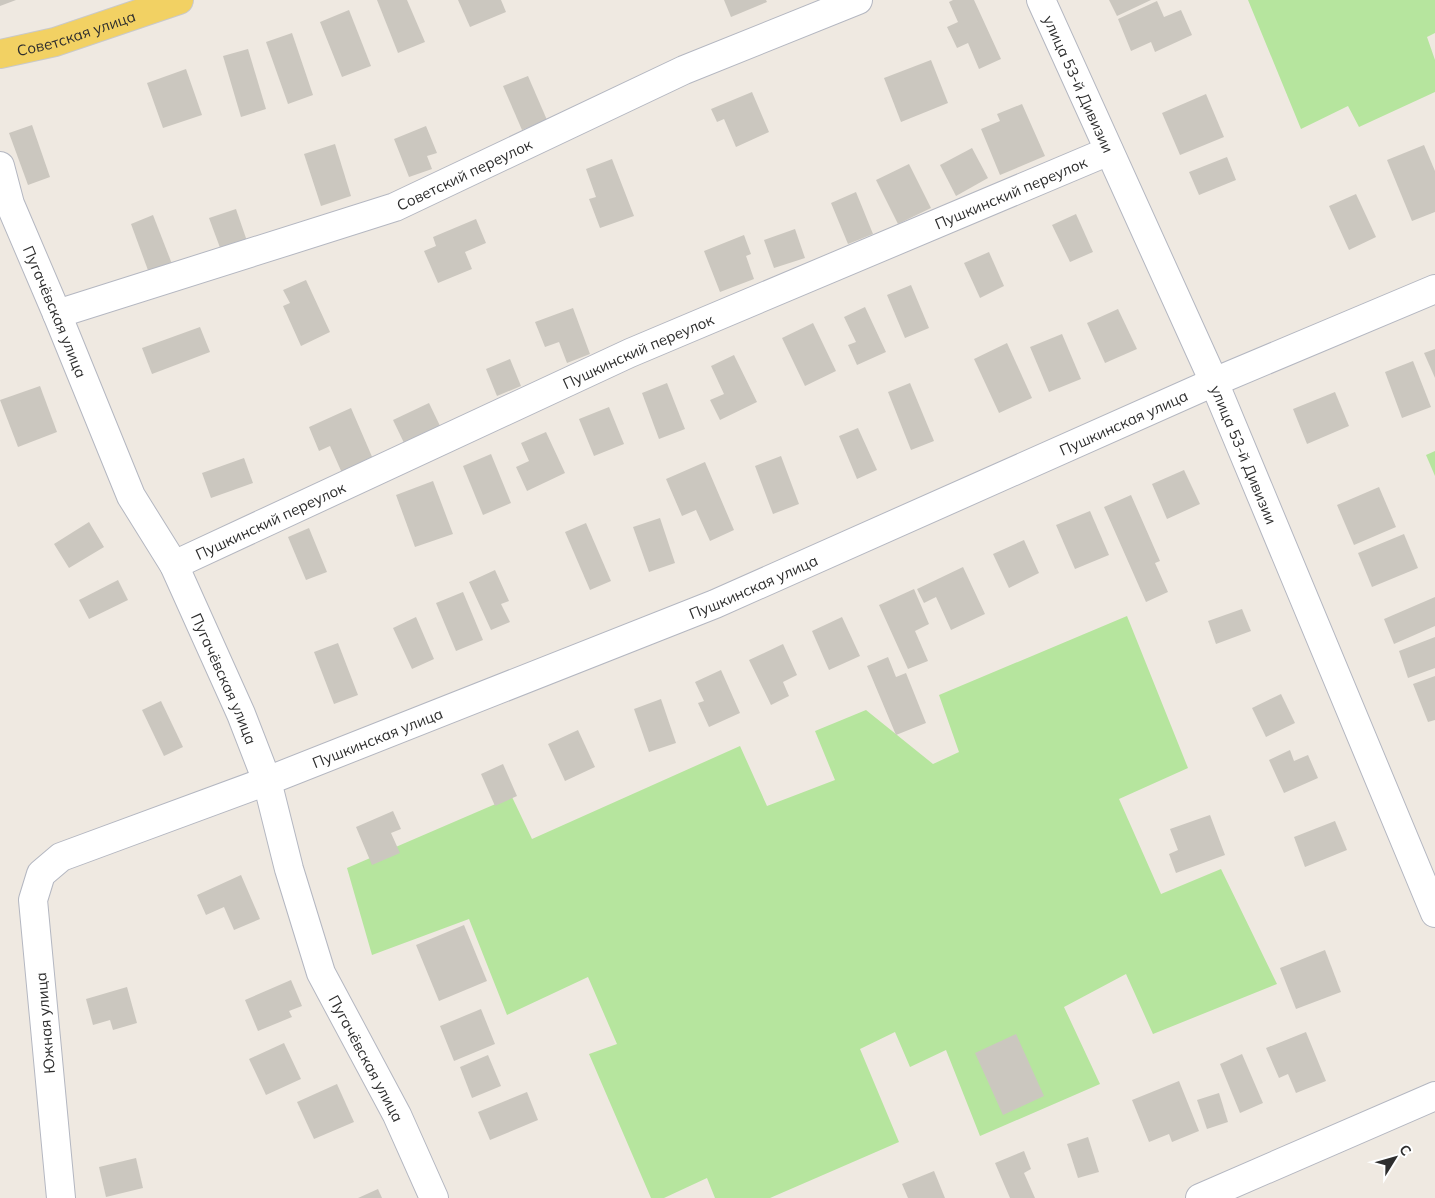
<svg xmlns="http://www.w3.org/2000/svg" width="1435" height="1198" font-family="Mulish,sans-serif">
<style>
.green{fill:#b6e59e}
.building{fill:#cbc7bf}
.lines{fill:none;stroke-linecap:round;stroke-linejoin:round}
.minor-casing{stroke:#b4b7c1;stroke-width:30}
.major-casing{stroke:#c9c9c9;stroke-width:30}
.minor{stroke:#fff;stroke-width:28}
.major{stroke:#f2d163;stroke-width:28}
.labels{text-anchor:middle;dominant-baseline:central;stroke-width:4;stroke-linejoin:round;paint-order:stroke}
.street-label{font-size:15px;fill:#2e2e2e;stroke:#fff}
</style>
<rect width="100%" height="100%" fill="#efe9e1"/>
<g class="green">
<polygon points="1248,0 1435,0 1435,33 1427,37 1435,60 1435,92 1359,127 1348,106 1301,129"/>
<polygon points="1435,451 1435,476 1426,455"/>
<polygon points="1127,616 1188,768 1119,799 1161,894 1221,869 1277,984 1153,1034 1126,974 1064,1007 1100,1084 980,1136 946,1050 910,1067 895,1032 860,1049 899,1142 770,1198 715,1198 707,1178 664,1198 651,1198 589,1054 617,1044 588,977 507,1015 469,919 372,955 347,868 512,797 532,839 740,746 767,806 835,780 815,731 866,710 933,764 959,752 939,695"/>
</g>
<g class="building">
<polygon points="0,0 16,0 0,6"/>
<polygon points="377,0 407,0 425,42 398,53"/>
<polygon points="458,0 501,0 506,12 470,27"/>
<polygon points="724,0 766,0 767,2 731,17"/>
<polygon points="953,0 974,0 1001,59 979,69 968,43 957,48 947,27 958,22 949,2"/>
<polygon points="1109,0 1151,0 1117,16"/>
<polygon points="1157,1 1164,17 1181,10 1192,35 1155,52 1151,42 1131,51 1118,19"/>
<polygon points="349,10 371,66 342,77 320,22"/>
<polygon points="292,33 313,95 288,104 266,42"/>
<polygon points="248,49 266,109 241,117 223,56"/>
<polygon points="931,60 948,103 901,122 884,78"/>
<polygon points="186,69 202,115 163,128 147,83"/>
<polygon points="528,76 547,120 522,130 503,86"/>
<polygon points="752,92 769,132 736,147 724,119 717,122 711,109"/>
<polygon points="1206,94 1224,137 1180,155 1162,113"/>
<polygon points="1022,104 1045,156 1000,175 981,129 1000,121 997,114"/>
<polygon points="32,125 50,177 28,185 9,133"/>
<polygon points="426,126 437,153 427,156 432,169 409,177 394,139"/>
<polygon points="335,144 351,196 321,206 304,154"/>
<polygon points="1424,145 1435,171 1435,212 1412,221 1387,160"/>
<polygon points="972,148 988,178 956,196 940,165"/>
<polygon points="1227,157 1236,180 1199,195 1189,172"/>
<polygon points="612,159 634,216 600,228 589,199 596,197 586,169"/>
<polygon points="909,164 931,208 898,224 876,180"/>
<polygon points="856,192 873,234 848,244 831,203"/>
<polygon points="1356,194 1376,237 1349,250 1329,206"/>
<polygon points="236,209 248,244 222,253 209,218"/>
<polygon points="1076,214 1093,252 1070,262 1052,225"/>
<polygon points="153,215 172,264 149,273 131,224"/>
<polygon points="476,219 486,243 465,252 472,269 438,283 424,251 436,246 433,237"/>
<polygon points="795,229 805,258 774,268 764,240"/>
<polygon points="744,235 751,254 746,256 754,279 720,292 704,251"/>
<polygon points="989,252 1004,286 980,298 964,263"/>
<polygon points="306,280 330,332 301,346 283,306 290,303 283,290"/>
<polygon points="911,285 929,328 905,338 887,295"/>
<polygon points="865,307 886,352 857,365 848,345 856,342 844,317"/>
<polygon points="573,308 590,354 567,363 559,342 545,347 535,322"/>
<polygon points="1118,309 1137,349 1105,363 1087,323"/>
<polygon points="813,323 836,371 805,386 782,338"/>
<polygon points="200,327 210,352 152,374 142,348"/>
<polygon points="1062,334 1081,379 1049,392 1030,347"/>
<polygon points="1007,343 1032,398 999,413 974,359"/>
<polygon points="1435,349 1435,378 1424,353"/>
<polygon points="734,355 757,402 720,420 710,400 724,394 711,366"/>
<polygon points="510,359 521,386 497,396 486,369"/>
<polygon points="1413,361 1431,407 1402,418 1385,372"/>
<polygon points="667,383 685,429 659,439 642,393"/>
<polygon points="910,383 934,441 911,450 888,392"/>
<polygon points="40,386 57,432 18,447 0,400"/>
<polygon points="1335,392 1349,426 1307,444 1293,409"/>
<polygon points="429,403 441,428 405,445 393,420"/>
<polygon points="609,407 624,444 594,456 579,419"/>
<polygon points="351,408 373,459 342,473 330,446 319,451 309,427"/>
<polygon points="858,428 877,470 857,479 839,436"/>
<polygon points="546,432 565,473 527,491 516,467 529,461 521,443"/>
<polygon points="491,454 511,503 483,515 463,466"/>
<polygon points="781,456 799,504 773,514 755,466"/>
<polygon points="244,458 253,483 211,498 202,473"/>
<polygon points="705,462 734,530 710,541 696,510 682,516 666,479"/>
<polygon points="1184,470 1200,504 1167,519 1152,484"/>
<polygon points="433,481 453,534 415,547 396,495"/>
<polygon points="1379,487 1396,527 1354,545 1337,505"/>
<polygon points="1131,495 1160,561 1155,563 1168,592 1146,602 1104,507"/>
<polygon points="1090,511 1109,555 1075,569 1056,525"/>
<polygon points="660,518 675,563 649,572 633,527"/>
<polygon points="89,522 104,547 69,568 54,544"/>
<polygon points="586,523 611,581 590,590 565,532"/>
<polygon points="309,528 327,572 306,580 288,537"/>
<polygon points="1404,534 1418,568 1372,587 1358,553"/>
<polygon points="1024,540 1039,573 1009,588 993,554"/>
<polygon points="963,567 985,614 951,630 936,597 924,603 917,589"/>
<polygon points="495,570 509,601 501,604 510,622 491,630 469,582"/>
<polygon points="118,580 128,600 89,619 79,600"/>
<polygon points="914,589 929,624 915,631 928,661 908,669 879,605"/>
<polygon points="463,592 483,640 456,651 436,603"/>
<polygon points="1435,597 1435,626 1394,644 1384,619"/>
<polygon points="1242,609 1251,631 1216,644 1208,621"/>
<polygon points="416,617 434,659 412,669 393,628"/>
<polygon points="842,617 860,656 829,670 812,631"/>
<polygon points="1435,637 1435,668 1408,678 1399,651"/>
<polygon points="338,643 358,695 334,704 314,652"/>
<polygon points="783,644 797,675 783,682 789,696 771,705 749,660"/>
<polygon points="888,657 896,677 906,673 926,723 896,735 867,666"/>
<polygon points="721,670 740,713 709,727 698,703 704,701 695,682"/>
<polygon points="1435,676 1435,720 1428,722 1413,684"/>
<polygon points="1281,694 1295,723 1266,737 1252,708"/>
<polygon points="661,699 676,743 649,752 634,709"/>
<polygon points="161,701 183,747 164,756 142,710"/>
<polygon points="578,730 595,767 565,781 548,744"/>
<polygon points="1290,750 1294,761 1308,755 1318,778 1284,793 1269,760"/>
<polygon points="503,764 517,796 495,806 481,774"/>
<polygon points="393,811 401,829 391,833 400,853 372,865 356,827"/>
<polygon points="1210,815 1225,855 1176,873 1169,854 1178,850 1170,829"/>
<polygon points="1335,821 1347,850 1305,867 1294,837"/>
<polygon points="241,875 260,919 234,930 224,907 206,915 197,895"/>
<polygon points="464,925 487,981 439,1001 416,945"/>
<polygon points="1325,950 1341,992 1296,1009 1280,968"/>
<polygon points="291,980 302,1006 289,1011 292,1017 258,1031 245,1000"/>
<polygon points="127,987 137,1023 113,1030 110,1020 93,1025 86,999"/>
<polygon points="481,1009 495,1044 454,1061 440,1026"/>
<polygon points="1306,1032 1326,1081 1296,1093 1288,1074 1279,1078 1266,1048"/>
<polygon points="1016,1034 1044,1096 1003,1115 975,1053"/>
<polygon points="284,1043 301,1079 266,1095 249,1059"/>
<polygon points="1242,1054 1263,1103 1240,1113 1220,1064"/>
<polygon points="488,1055 501,1086 472,1098 460,1067"/>
<polygon points="1179,1081 1199,1131 1172,1142 1169,1134 1149,1142 1132,1100"/>
<polygon points="337,1084 354,1122 314,1139 297,1102"/>
<polygon points="527,1092 538,1120 490,1140 478,1112"/>
<polygon points="1219,1093 1228,1122 1207,1129 1197,1100"/>
<polygon points="1088,1137 1099,1172 1078,1178 1067,1144"/>
<polygon points="1024,1151 1031,1169 1024,1173 1035,1198 1010,1198 995,1163"/>
<polygon points="136,1158 143,1188 106,1197 99,1167"/>
<polygon points="934,1171 945,1198 908,1198 902,1184"/>
<polygon points="378,1189 382,1198 358,1198"/>
</g>
<g class="lines">
<g class="minor-casing">
<g id="minor">
<path id="s1" d="M 1041,0 L 1214,382 L 1435,913"/>
<path id="s2" d="M 0,166 L 10,204 L 57,314 L 131,496 L 174,565 L 241,714 L 267,781 L 289,869 L 321,973 L 397,1115 L 434,1198"/>
<path id="s3" d="M 57,314 L 395,207 L 684,70 L 858,0"/>
<path id="s4" d="M 174,565 L 630,353 L 1109,151"/>
<path id="s5" d="M 61,1198 L 33,900 L 41,874 L 61,857 L 267,781 L 715,604 L 1214,382 L 1435,289"/>
<polyline points="1200,1198 1435,1096"/>
</g>
</g>
<g class="major-casing">
<g id="major">
<path id="s6" d="M 0,54 L 55,42 L 179,0"/>
</g>
</g>
<use href="#minor" class="minor"/>
<use href="#major" class="major"/>
</g>
<g class="labels">
<g class="street-label">
<text stroke="none"><textPath href="#s6" startOffset="79">Советская улица</textPath></text>
<text stroke="none"><textPath href="#s1" startOffset="92">улица 53-й Дивизии</textPath></text>
<text stroke="none"><textPath href="#s3" startOffset="431">Советский переулок</textPath></text>
<text stroke="none"><textPath href="#s4" startOffset="916">Пушкинский переулок</textPath></text>
<text stroke="none"><textPath href="#s2" startOffset="156">Пугачёвская улица</textPath></text>
<text stroke="none"><textPath href="#s4" startOffset="511">Пушкинский переулок</textPath></text>
<text stroke="none"><textPath href="#s5" startOffset="1501">Пушкинская улица</textPath></text>
<text stroke="none"><textPath href="#s1" startOffset="498">улица 53-й Дивизии</textPath></text>
<text stroke="none"><textPath href="#s4" startOffset="106">Пушкинский переулок</textPath></text>
<text stroke="none"><textPath href="#s5" startOffset="1096">Пушкинская улица</textPath></text>
<text stroke="none"><textPath href="#s2" startOffset="561">Пугачёвская улица</textPath></text>
<text stroke="none"><textPath href="#s5" startOffset="691">Пушкинская улица</textPath></text>
<text transform="translate(45 1023) rotate(-95)">Южная улица</text>
<text stroke="none"><textPath href="#s2" startOffset="968">Пугачёвская улица</textPath></text>
</g>
</g>
<g transform="translate(1395 1158) rotate(53)" stroke="#ffffff" stroke-width="4" paint-order="stroke">
<path d="M0-4L9 19L0 12L-9 19Z" fill="#2e2e2e"/>
<text y="-8" font-size="14" font-weight="bold" text-anchor="middle" fill="#2e2e2e">С</text>
</g>
</svg>
